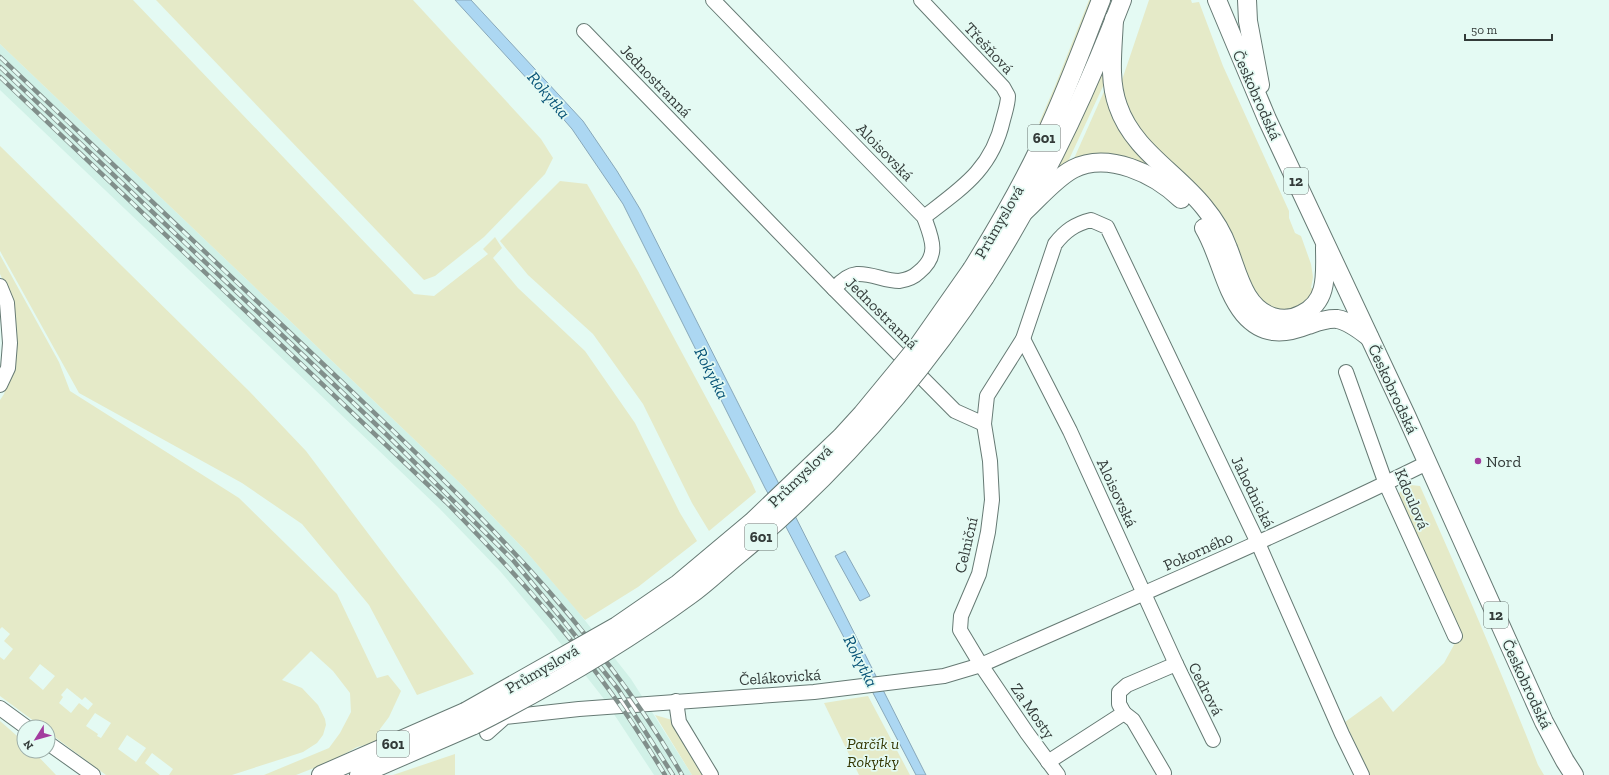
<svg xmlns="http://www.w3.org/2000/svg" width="1609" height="775" font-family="'Zilla Slab',serif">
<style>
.built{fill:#d1f1e7}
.green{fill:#e5eac8;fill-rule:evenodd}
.water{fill:#acd7f2;stroke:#88a8ba}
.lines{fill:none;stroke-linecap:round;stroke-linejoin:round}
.minor-casing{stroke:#667a74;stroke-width:16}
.major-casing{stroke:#667a74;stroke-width:20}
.minor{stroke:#fff;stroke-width:14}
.major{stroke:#fff;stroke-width:18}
.rail-casing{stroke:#818f8b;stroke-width:4.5}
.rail{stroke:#e4faf3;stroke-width:3;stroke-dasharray:9;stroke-linecap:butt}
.major-bridge-casing{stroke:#667a74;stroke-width:20;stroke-linecap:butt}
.major-bridge{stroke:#fff;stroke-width:18}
.poi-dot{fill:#a33c9f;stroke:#e4faf3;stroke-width:1.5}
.labels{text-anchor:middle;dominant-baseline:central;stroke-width:3.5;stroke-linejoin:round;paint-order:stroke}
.shield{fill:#e4faf3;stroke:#687471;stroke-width:1}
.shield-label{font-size:15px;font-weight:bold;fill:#333b39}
.street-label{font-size:16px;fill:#333b39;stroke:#e4faf3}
.poi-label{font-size:16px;fill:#333b39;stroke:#e4faf3;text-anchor:start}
.park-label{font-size:16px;font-style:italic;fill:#343702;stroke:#e4faf3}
.water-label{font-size:17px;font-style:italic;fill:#085477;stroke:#e4faf3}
</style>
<rect width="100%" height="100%" fill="#e4faf3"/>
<polygon class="built" points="0,44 462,485 524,549 576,609 631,679 692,775 654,775 604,699 550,630 500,571 439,508 0,90"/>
<g class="green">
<polygon points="0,0 133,0 414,294 434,296 488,254 483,249 495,237 502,248 493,258 518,288 585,351 635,423 680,513 697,541 638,587 585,620 524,549 462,485 0,44"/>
<polygon points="156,0 413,0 541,139 553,158 545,174 484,237 435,276 424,280"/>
<polygon points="1089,0 1093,0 1043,125 1039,123 1055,86"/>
<polygon points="1149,0 1191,0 1192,3 1199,2 1223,66 1289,211 1289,218 1295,233 1301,236 1311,264 1313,277 1311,288 1317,290 1313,297 1288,313 1260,304 1238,257 1131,122 1118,81 1122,80"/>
<polygon points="1103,67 1105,82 1066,166 1055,170"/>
<polygon points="1106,87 1157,170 1072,163"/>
<polygon points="0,146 249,391 306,451 474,674 417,695 369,605 302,524 242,483 79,393 0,251"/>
<polygon points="560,181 587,184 638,271 751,481 756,492 709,531 692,503 643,404 593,334 528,275 500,241"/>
<path d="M 0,255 L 59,362 L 70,391 L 239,498 L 337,594 L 377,678 L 388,675 L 401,691 L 389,717 L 380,729 L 377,742 L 357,747 L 332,761 L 296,775 L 264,775 L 329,748 L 340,733 L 351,712 L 350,693 L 333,671 L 311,651 L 282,680 L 302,688 L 318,705 L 325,719 L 326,725 L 323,735 L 317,743 L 303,752 L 232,775 L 169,775 L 173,769 L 152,753 L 145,763 L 160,775 L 106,775 L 48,732 L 48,727 L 42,727 L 0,696 L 0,657 L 4,660 L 13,649 L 4,641 L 10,634 L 2,627 L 0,629 L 0,400 L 4,394 L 8,380 L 13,303 L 0,274 ZM 40,664 L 55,676 L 43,690 L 29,678 ZM 67,688 L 82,700 L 85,697 L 93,704 L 88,710 L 79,703 L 71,713 L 59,703 L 63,697 L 61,695 ZM 95,713 L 111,723 L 101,738 L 97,736 L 98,734 L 86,726 ZM 127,735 L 146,748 L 136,762 L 118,749 Z"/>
<path d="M 1411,485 L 1420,486 C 1461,578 1501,671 1538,765 L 1544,775 L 1370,775 L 1345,722 L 1381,696 L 1393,712 L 1444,663 L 1460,634 L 1396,495 Z"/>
<polygon points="868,696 910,775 859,775 824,703"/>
<polygon points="655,715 679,722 710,775 692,775"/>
<polygon points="0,721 24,742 24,751 33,751 56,775 0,775"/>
<polygon points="455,754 455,775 393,775"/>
</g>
<g class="water">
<polygon points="455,0 471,0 583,121 617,171 640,209 926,775 916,775 774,504 765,488 623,204 572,129 552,106"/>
<polygon points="845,551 870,596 860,601 835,556"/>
</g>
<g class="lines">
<g class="minor-casing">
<g id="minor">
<path d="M 713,0 L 924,217 C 932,239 940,255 919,272 C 914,277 906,280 899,281 C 885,281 871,273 857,274 C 847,275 840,282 834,289"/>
<path d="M 921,0 L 1003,87 L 1008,96 C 1008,104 1005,112 1003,120 C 992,169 962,188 924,217"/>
<polyline points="584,31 834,289 955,411 984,424"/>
<polyline points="0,286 7,303 10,343 8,368 0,385"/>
<polyline points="1023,339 1070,431 1176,664 1213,740"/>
<polyline points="1346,372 1386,484 1455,636"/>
<polyline points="676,701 679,722 711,775"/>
<polyline points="0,708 26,727"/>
<polyline points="1124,713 1133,720 1164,773"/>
<path d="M 487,733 L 505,717 L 579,709 L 814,692 L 944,676 L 981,665 C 1130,599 1281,535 1427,463"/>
<polyline points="48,743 93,775"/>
<polyline points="1048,762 1124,713 1119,704 1119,692 1127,685 1176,664"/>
<path d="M 1058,775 L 1027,733 L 981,665 L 960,630 L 961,616 L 979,574 L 988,532 L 992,500 L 990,461 L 984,424 L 987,396 L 1023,339 L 1055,244 C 1065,231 1075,224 1091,220 L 1107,227 L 1258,543 L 1342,734 L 1362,775"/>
</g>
</g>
<g class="major-casing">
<g id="major">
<polyline points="1217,0 1267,119 1406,415 1544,722 1565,761 1574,775"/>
<polyline points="1247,0 1248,21 1260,85"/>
<path d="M 1114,19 C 1113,48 1108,79 1118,106 C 1133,150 1176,172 1204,207 C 1214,219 1223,234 1228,248 C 1238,273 1244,308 1273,317 C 1283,320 1293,319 1302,314 C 1329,301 1325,273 1325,247"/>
<path d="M 1025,211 C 1039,198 1056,178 1073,169 C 1108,151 1155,174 1181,199"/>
<path d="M 1204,228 C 1220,255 1224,289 1244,314 C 1262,335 1283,335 1308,325 C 1317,322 1327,318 1337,319 C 1349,321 1360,330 1369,337"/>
<path d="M 972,269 C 996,230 1019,191 1039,149 C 1063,101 1081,50 1101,0"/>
<path d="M 985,277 C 1040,190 1085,97 1122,0"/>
<polyline points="321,775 465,712"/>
<polyline points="359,775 474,725"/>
</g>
</g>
<use href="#minor" class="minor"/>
<use href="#major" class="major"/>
<g class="rail-casing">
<g id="rail">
<path d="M 0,57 C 107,159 214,261 322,363 C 454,489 590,614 682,775"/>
<polyline points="0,67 385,433 512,559 562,619 618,689 673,775"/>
<path d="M 0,77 L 446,502 C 505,562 563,625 612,694 C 631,720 648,747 665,775"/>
</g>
</g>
<use href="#rail" class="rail"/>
<g class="major-bridge-casing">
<g id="major-bridge">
<polyline points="465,712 617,626 678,584 752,522 841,437 862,414 918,346 972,269"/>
<path d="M 474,725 C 549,687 623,644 690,595 C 707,583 722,568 738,555 C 835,475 916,382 985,277"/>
</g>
</g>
<use href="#major-bridge" class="major-bridge"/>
</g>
<circle class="poi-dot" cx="1478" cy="461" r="4"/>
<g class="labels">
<g class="shield">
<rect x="1028" y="125" width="32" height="26" rx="3"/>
<rect x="1284" y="168" width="24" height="26" rx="3"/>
<rect x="745" y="524" width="32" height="26" rx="3"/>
<rect x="1484" y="602" width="24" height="26" rx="3"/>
<rect x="377" y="731" width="32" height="26" rx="3"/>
</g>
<g class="shield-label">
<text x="1044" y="138">601</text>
<text x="1296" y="181">12</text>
<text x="761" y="537">601</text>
<text x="1496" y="615">12</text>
<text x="393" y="744">601</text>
</g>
<g class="street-label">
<text transform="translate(989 48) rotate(47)">Třešňová</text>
<text transform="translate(656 81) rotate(46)">Jednostranná</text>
<text transform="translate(1257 95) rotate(66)">Českobrodská</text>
<text transform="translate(885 152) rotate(46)">Aloisovská</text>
<text transform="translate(999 222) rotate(-60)">Průmyslová</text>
<text transform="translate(882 313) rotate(45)">Jednostranná</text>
<text transform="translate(1393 389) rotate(65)">Českobrodská</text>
<text transform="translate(800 476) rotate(-44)">Průmyslová</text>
<text transform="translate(1253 492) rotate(64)">Jahodnická</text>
<text transform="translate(1117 493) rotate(65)">Aloisovská</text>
<text transform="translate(1412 499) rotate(67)">Kdoulová</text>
<text transform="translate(966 545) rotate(-77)">Celniční</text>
<text transform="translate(1198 551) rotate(-24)">Pokorného</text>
<text transform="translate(542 669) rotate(-30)">Průmyslová</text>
<text transform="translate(780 677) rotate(-4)">Čelákovická</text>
<text transform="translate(1527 684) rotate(65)">Českobrodská</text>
<text transform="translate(1206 689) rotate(63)">Cedrová</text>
<text transform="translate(1033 711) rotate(55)">Za Mosty</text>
</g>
<g class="poi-label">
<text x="1486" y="461">Nord</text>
</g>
<g class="park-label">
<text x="873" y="743">Parčík u<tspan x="873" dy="18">Rokytky</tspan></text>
</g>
<g class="water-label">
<text transform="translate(549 95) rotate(50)">Rokytka</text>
<text transform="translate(712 373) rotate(63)">Rokytka</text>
<text transform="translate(861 661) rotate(63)">Rokytka</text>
</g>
</g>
<g transform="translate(36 739) rotate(233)"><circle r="19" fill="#e4faf3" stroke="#9daea9"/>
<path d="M0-3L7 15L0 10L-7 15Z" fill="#a33c9f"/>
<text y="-6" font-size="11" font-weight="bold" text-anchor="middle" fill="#333b39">N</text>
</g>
<path d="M1465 34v6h87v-6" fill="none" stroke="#333b39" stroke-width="2"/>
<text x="1471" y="34" font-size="12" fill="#333b39" stroke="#e4faf3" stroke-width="3" paint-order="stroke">50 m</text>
</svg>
